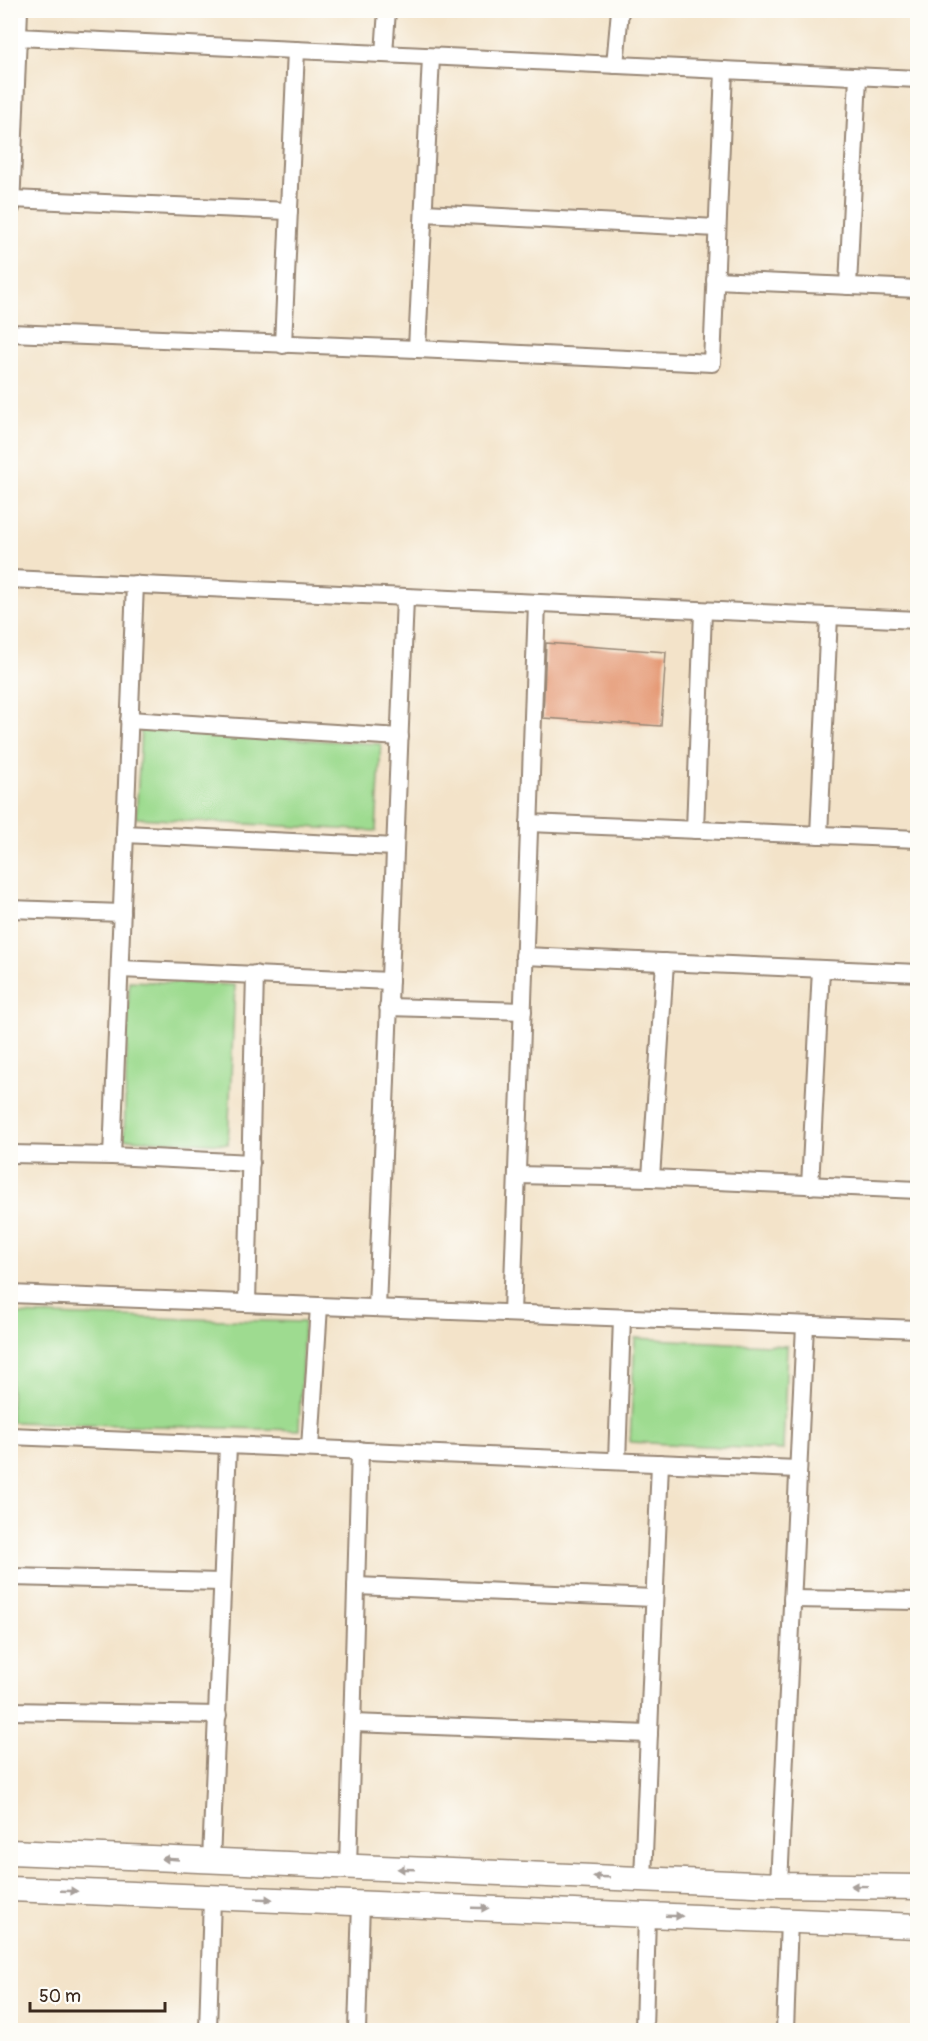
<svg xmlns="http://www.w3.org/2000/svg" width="928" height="2041" font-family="Pangolin,sans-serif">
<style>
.green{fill:#9edb90;stroke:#6c8257;stroke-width:1.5}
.building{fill:#e59a76}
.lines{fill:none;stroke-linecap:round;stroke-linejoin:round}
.street-casing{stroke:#978674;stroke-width:20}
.secondary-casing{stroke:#978674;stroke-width:27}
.street{stroke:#fff;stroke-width:16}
.secondary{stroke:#fff;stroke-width:24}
.oneway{fill:#a79f9a}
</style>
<rect width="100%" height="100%" fill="#fdfcf7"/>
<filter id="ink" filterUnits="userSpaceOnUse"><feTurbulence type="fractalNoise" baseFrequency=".0167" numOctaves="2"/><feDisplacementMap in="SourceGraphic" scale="12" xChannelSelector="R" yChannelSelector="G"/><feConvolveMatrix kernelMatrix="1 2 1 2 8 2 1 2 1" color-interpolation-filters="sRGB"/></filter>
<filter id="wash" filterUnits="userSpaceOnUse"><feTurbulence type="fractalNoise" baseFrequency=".008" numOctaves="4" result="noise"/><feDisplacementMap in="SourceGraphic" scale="24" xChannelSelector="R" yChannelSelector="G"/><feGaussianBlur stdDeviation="1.35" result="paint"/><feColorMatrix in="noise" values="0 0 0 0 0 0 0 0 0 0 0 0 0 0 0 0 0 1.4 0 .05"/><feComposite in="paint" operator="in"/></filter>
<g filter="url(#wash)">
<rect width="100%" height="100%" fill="#f3e3c9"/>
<g class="green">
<polygon points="141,730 381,744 376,831 136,818"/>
<polygon points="129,981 235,985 228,1144 124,1139"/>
<polygon points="11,1314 304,1322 299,1430 11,1422"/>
<polygon points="635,1338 787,1346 783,1450 630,1442"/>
</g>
<g id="blocks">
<polygon class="building" points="546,643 666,652 661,726 543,718"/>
</g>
</g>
<g filter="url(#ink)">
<use href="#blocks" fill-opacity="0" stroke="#978674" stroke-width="1.5"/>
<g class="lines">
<g class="street-casing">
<g id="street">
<polyline points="17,37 918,79"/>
<polyline points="384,54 387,10"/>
<polyline points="615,65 620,10"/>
<polyline points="11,199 289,211"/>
<polyline points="11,208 19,10"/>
<polyline points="424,213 717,228"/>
<polyline points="715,280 918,289"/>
<polyline points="848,286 858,77"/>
<polyline points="10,333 417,349 712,363 724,70"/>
<polyline points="283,345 296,50"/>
<polyline points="417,349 431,57"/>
<polyline points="10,579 918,620"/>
<polyline points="129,720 400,737"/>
<polyline points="529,823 918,839"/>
<polyline points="695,830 703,611"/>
<polyline points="125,834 395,847"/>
<polyline points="819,835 829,616"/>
<polyline points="10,909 122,913"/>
<polyline points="524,956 918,973"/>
<polyline points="120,969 390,981"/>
<polyline points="388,1007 523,1011"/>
<polyline points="10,1154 112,1156 251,1163"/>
<polyline points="112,1156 135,584"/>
<polyline points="517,1175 651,1178 918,1190"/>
<polyline points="651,1178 665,962"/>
<polyline points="810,1186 821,969"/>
<polyline points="10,1294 918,1329"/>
<polyline points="247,1303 255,974"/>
<polyline points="377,1308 405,598"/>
<polyline points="512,1313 537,603"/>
<polyline points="10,1436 798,1469"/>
<polyline points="310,1448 319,1306"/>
<polyline points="617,1461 622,1318"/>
<polyline points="10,1577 222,1582"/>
<polyline points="356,1586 654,1598"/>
<polyline points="792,1599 918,1601"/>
<polyline points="10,1711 218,1715"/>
<polyline points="352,1723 649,1734"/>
<polyline points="211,1861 228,1445"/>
<polyline points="348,1867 360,1450"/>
<polyline points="643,1879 660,1463"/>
<polyline points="779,1885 805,1325"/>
<polyline points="208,2030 212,1897"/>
<polyline points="357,2030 361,1903"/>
<polyline points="644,2030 647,1914"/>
<polyline points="785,2030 789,1920"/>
</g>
</g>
<g class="secondary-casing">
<g id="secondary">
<polyline points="10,1852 779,1885 918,1887"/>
<polyline points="10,1889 918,1926"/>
</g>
</g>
<use href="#street" class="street"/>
<use href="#secondary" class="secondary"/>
</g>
<defs><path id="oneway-solid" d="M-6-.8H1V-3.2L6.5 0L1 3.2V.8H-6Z" transform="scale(1.5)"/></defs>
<g class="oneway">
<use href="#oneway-solid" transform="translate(170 1859) rotate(-177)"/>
<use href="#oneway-solid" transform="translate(406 1869) rotate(-178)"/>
<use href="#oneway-solid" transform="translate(601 1877) rotate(-178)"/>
<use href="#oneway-solid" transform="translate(859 1886) rotate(-179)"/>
<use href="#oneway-solid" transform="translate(69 1891) rotate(2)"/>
<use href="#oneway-solid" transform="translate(264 1899) rotate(2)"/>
<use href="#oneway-solid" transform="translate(480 1908) rotate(2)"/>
<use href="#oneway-solid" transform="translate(674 1916) rotate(2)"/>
</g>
</g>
<rect width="928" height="2041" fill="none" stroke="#fdfcf7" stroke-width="36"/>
<path d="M30 2002v9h135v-9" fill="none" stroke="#3b2a1e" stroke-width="3"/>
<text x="39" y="2002" font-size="18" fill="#3b2a1e" stroke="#fdfcf7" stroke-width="4.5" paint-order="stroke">50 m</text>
</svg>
